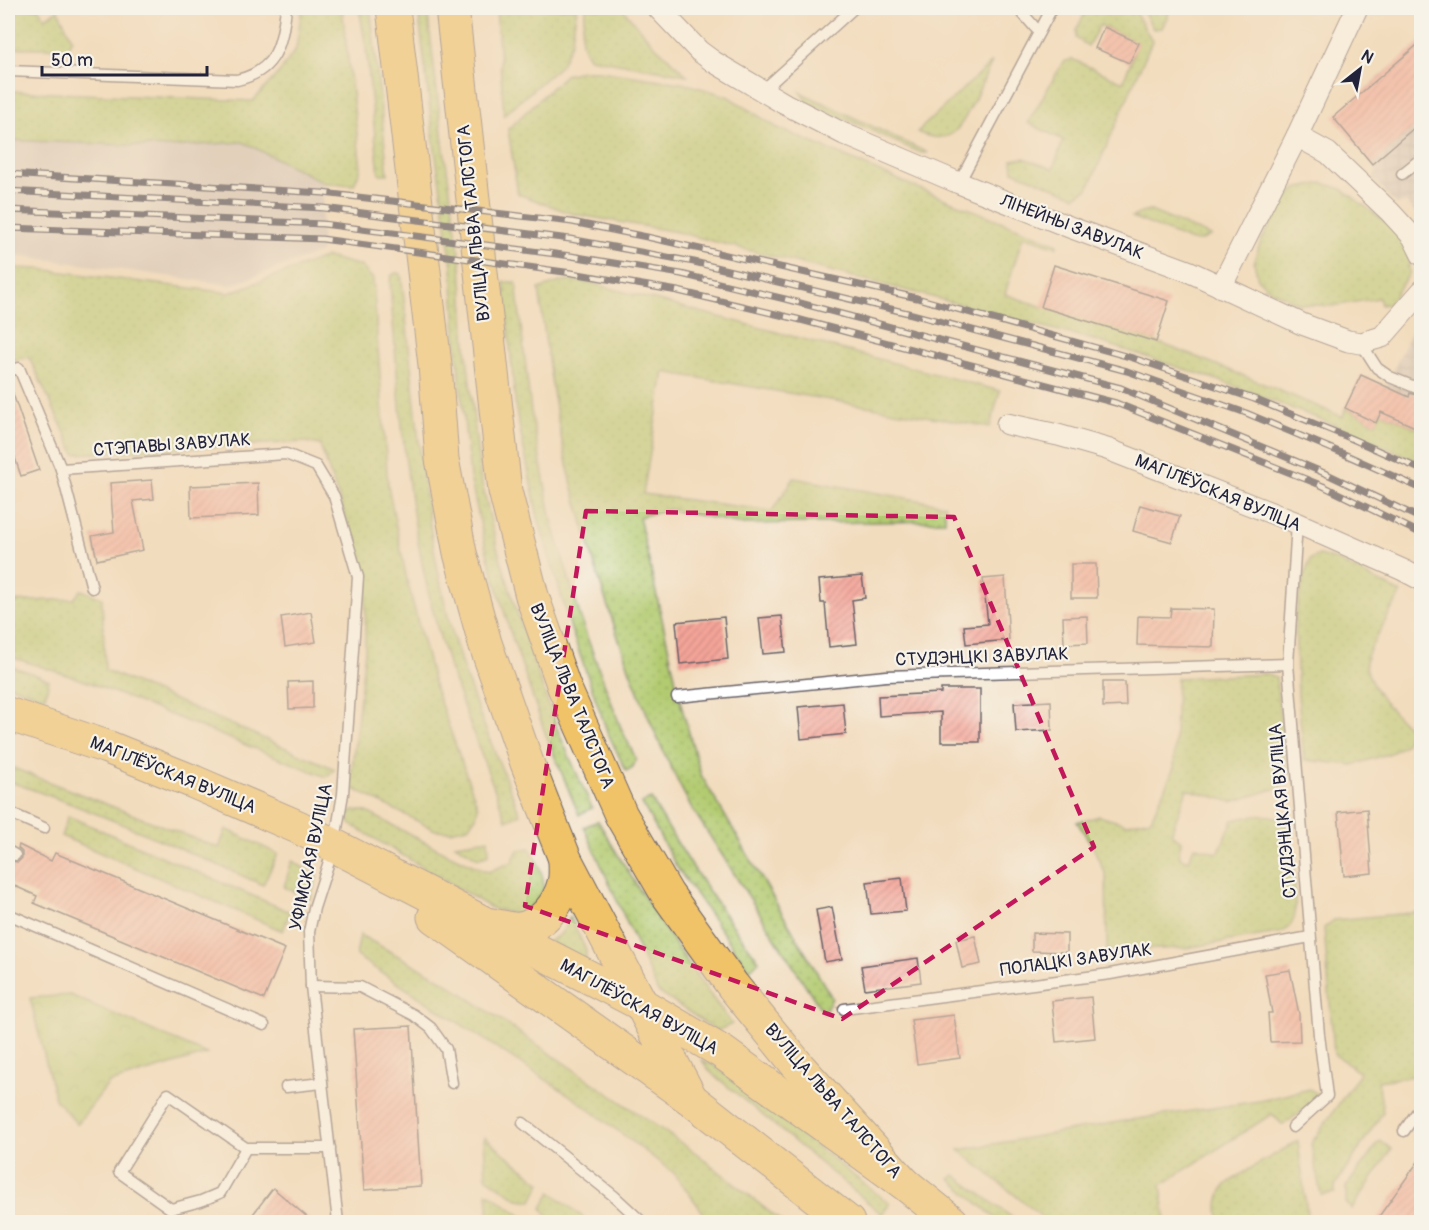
<svg xmlns="http://www.w3.org/2000/svg" width="1429" height="1230" font-family="Pangolin,sans-serif">
<style>
.industrial{fill:url(#industrial-grid)}
.railway{fill:#cec1b9}
.grass{fill:url(#grass-dots);stroke:#6a7656;stroke-width:1.5}
.park{fill:url(#park-crowns);stroke:#6a7656;stroke-width:1.5}
.building{fill:url(#building-hatch)}
.lines{fill:none;stroke-linecap:round;stroke-linejoin:round}
.lane-casing{stroke:#6b6369;stroke-width:13}
.street-casing{stroke:#6b6369;stroke-width:23}
.primary-casing{stroke:#6b6369;stroke-width:35}
.lane{stroke:#fff;stroke-width:10}
.street{stroke:#fff;stroke-width:21}
.primary{stroke:#f1c369;stroke-width:33}
.rail-casing{stroke:#22223b;stroke-width:7}
.rail{stroke:#f7f3e8;stroke-width:4.5;stroke-dasharray:14;stroke-linecap:butt}
.marked{fill:none;stroke:#c2185b;stroke-width:4.5;stroke-dasharray:12 8;stroke-linejoin:round}
.labels{text-anchor:middle;dominant-baseline:central;stroke-width:4.5;stroke-linejoin:round;paint-order:stroke}
.street-label{font-size:18px;fill:#22223b;stroke:#f7f3e8}
</style>
<defs>
<pattern id="industrial-grid" width="8" height="8" patternUnits="userSpaceOnUse" patternTransform="scale(1.5)"><rect width="8" height="8" fill="#cec1b9"/><path d="M0 4h8M4 0v8" fill="none" stroke="#b1a6a0"/></pattern>
<pattern id="grass-dots" width="8" height="8" patternUnits="userSpaceOnUse" patternTransform="scale(1.5)"><rect width="8" height="8" fill="#b2cb70"/><path d="M2 2h.1M6 6h.1" fill="none" stroke="#99ae62" stroke-width="1.8" stroke-linecap="round"/></pattern>
<pattern id="park-crowns" width="20" height="18" patternUnits="userSpaceOnUse" patternTransform="scale(1.5)"><rect width="20" height="18" fill="#b2cb70"/><path d="M2 6a3 3 0 1 1 6 0M12 15a3 3 0 1 1 6 0" fill="none" stroke="#99ae62"/></pattern>
<pattern id="building-hatch" width="6" height="6" patternUnits="userSpaceOnUse" patternTransform="scale(1.5)"><rect width="6" height="6" fill="#f6a59a"/><path d="M-1 1l2-2M0 6l6-6M5 7l2-2" fill="none" stroke="#c7867f"/></pattern>
</defs>
<rect width="100%" height="100%" fill="#f7f3e8"/>
<filter id="ink" filterUnits="userSpaceOnUse"><feTurbulence type="fractalNoise" baseFrequency=".0167" numOctaves="2"/><feDisplacementMap in="SourceGraphic" scale="12" xChannelSelector="R" yChannelSelector="G"/><feConvolveMatrix kernelMatrix="1 2 1 2 8 2 1 2 1" color-interpolation-filters="sRGB"/></filter>
<filter id="wash" filterUnits="userSpaceOnUse"><feTurbulence type="fractalNoise" baseFrequency=".008" numOctaves="4" result="noise"/><feDisplacementMap in="SourceGraphic" scale="24" xChannelSelector="R" yChannelSelector="G"/><feGaussianBlur stdDeviation="1.35" result="paint"/><feColorMatrix in="noise" values="0 0 0 0 0 0 0 0 0 0 0 0 0 0 0 0 0 1.4 0 .05"/><feComposite in="paint" operator="in"/></filter>
<g filter="url(#wash)">
<rect width="100%" height="100%" fill="#f2dcbe"/>
<g class="industrial">
<polygon points="1421,41 1421,220 1406,202 1396,205 1373,179 1377,171 1333,117"/>
<polygon points="1421,311 1421,430 1382,412 1376,423 1345,408 1361,375 1386,386"/>
</g>
<polygon class="railway" points="8,140 168,147 243,142 325,183 323,193 321,252 231,285 8,254"/>
<g class="grass">
<polygon points="8,8 38,8 45,18 58,10 72,39 67,48 8,48"/>
<polygon points="302,8 342,8 361,168 354,185 325,183 243,142 168,147 8,140 8,91 253,101 282,69 296,49"/>
<polygon points="359,8 370,8 371,14 388,174 379,174 366,48"/>
<polygon points="418,8 427,8 443,142 461,265 466,346 480,475 497,547 522,628 556,726 592,808 579,815 544,730 510,631 486,549 470,477 457,351 452,266 434,143"/>
<polygon points="496,8 577,8 571,43 561,65 504,115"/>
<path d="M 586,8 L 622,8 L 653,44 L 687,75 L 590,58 C 576,42 583,27 586,8 Z"/>
<polygon points="1088,8 1133,8 1152,41 1088,189 1075,196 1013,171 1012,160 1024,158 1053,169 1063,140 1028,123 1063,62 1072,59 1123,82 1138,43 1100,25 1088,46 1076,38 1076,30"/>
<polygon points="1142,8 1171,8 1162,28 1153,29"/>
<path d="M 992,62 C 984,77 966,124 953,133 C 942,141 928,137 917,132 Z"/>
<path d="M 582,71 L 599,71 L 687,84 L 727,96 L 776,127 L 915,187 L 1058,244 L 1057,247 L 1023,236 L 1005,294 C 1056,313 1108,325 1159,343 C 1221,365 1282,392 1343,417 L 1345,408 L 1376,423 L 1381,412 L 1421,430 L 1421,463 L 1348,430 L 1218,380 L 1097,341 L 913,292 L 677,232 L 573,214 L 518,194 L 508,129 L 565,75 Z"/>
<polygon points="800,92 928,153 921,153 807,102"/>
<polygon points="1323,183 1342,189 1397,231 1406,246 1409,258 1409,274 1389,304 1381,305 1379,298 1332,306 1300,304 1270,290 1258,279 1254,263 1260,243 1283,203 1296,189"/>
<polygon points="1148,210 1211,236 1200,241 1191,241 1132,217"/>
<polygon points="327,257 361,266 373,279 388,486 407,580 435,688 478,807 476,817 468,827 450,831 435,830 350,787 365,651 366,574 320,445 305,442 75,454 29,357 8,361 8,268 39,269 229,293"/>
<path d="M 396,273 L 401,274 C 416,396 421,520 454,639 C 471,698 497,756 520,814 L 506,820 C 485,762 460,703 442,644 C 407,527 399,403 390,282 L 392,275 Z"/>
<path d="M 563,281 L 587,282 L 1000,391 L 990,427 L 664,372 L 643,494 L 772,511 L 794,478 L 945,505 L 945,521 L 741,524 L 669,509 L 639,517 L 682,708 L 701,775 L 832,998 L 824,1014 L 690,805 C 644,720 612,627 586,534 C 579,509 571,484 566,459 C 553,403 546,346 539,289 Z"/>
<polygon points="504,282 516,282 531,412 552,521 584,629 621,728 636,759 633,767 626,771 607,731 572,632 539,522 516,410"/>
<path d="M 1319,555 L 1336,560 L 1401,593 C 1395,604 1367,651 1366,660 C 1364,683 1395,715 1411,730 L 1405,745 L 1391,753 L 1353,765 L 1304,760 L 1298,695 L 1295,618 L 1304,576 L 1311,559 Z"/>
<polygon points="81,590 102,598 105,670 335,769 326,777 88,682 8,656 8,602 74,599"/>
<polygon points="8,666 26,671 49,680 45,697 8,685"/>
<path d="M 1267,674 L 1276,677 L 1286,776 L 1281,787 L 1232,802 L 1187,789 L 1171,834 L 1182,841 L 1179,849 L 1180,858 L 1189,861 L 1194,846 L 1218,853 L 1233,820 C 1245,817 1269,812 1279,819 C 1282,822 1286,826 1288,830 C 1292,843 1298,906 1294,918 C 1292,925 1288,928 1283,932 L 1186,948 L 1107,951 L 1106,875 L 1092,845 L 1077,822 L 1099,816 L 1126,824 L 1151,819 L 1174,768 L 1177,678 Z"/>
<path d="M 8,766 L 219,848 L 226,829 L 278,854 L 263,885 C 178,847 95,811 8,781 Z"/>
<path d="M 651,799 C 684,856 719,909 759,961 L 749,970 L 676,866 L 642,803 Z"/>
<path d="M 354,810 L 367,812 L 446,853 L 488,872 L 512,862 L 518,850 L 530,848 C 546,876 553,897 520,915 L 493,909 L 350,824 L 346,817 Z"/>
<polygon points="68,816 290,912 283,931 61,836"/>
<path d="M 598,821 C 639,892 683,959 732,1024 L 717,1031 L 658,992 L 584,827 Z"/>
<polygon points="488,839 489,854 478,858 455,844"/>
<polygon points="292,861 317,876 311,899 284,887"/>
<polygon points="1421,912 1421,1075 1378,1081 1383,1112 1335,1186 1335,1193 1321,1195 1311,1144 1360,1073 1334,1054 1324,928 1334,920"/>
<polygon points="570,917 586,950 586,962 548,942 561,934"/>
<polygon points="360,935 444,981 696,1153 782,1222 710,1222 674,1173 574,1098 356,956"/>
<polygon points="702,1060 712,1064 890,1204 882,1214 709,1071"/>
<polygon points="1310,1089 1322,1097 1283,1125 1272,1114 1161,1185 1166,1222 1048,1222 959,1150 1124,1121 1259,1101"/>
<polygon points="484,1137 541,1183 532,1201 518,1199 486,1177"/>
<path d="M 1298,1141 L 1308,1222 L 1221,1222 C 1216,1211 1217,1197 1225,1186 C 1231,1178 1285,1149 1298,1141 Z"/>
<polygon points="1380,1141 1392,1149 1352,1209 1346,1203 1346,1187"/>
<polygon points="955,1175 1018,1222 1000,1222 950,1179"/>
<polygon points="487,1192 530,1222 489,1222"/>
<polygon points="551,1192 589,1222 552,1222 542,1208"/>
</g>
<polygon class="park" points="70,995 207,1054 109,1083 77,1124 55,1099 30,998"/>
<g id="blocks">
<g class="building">
<polygon points="1104,27 1139,43 1129,63 1095,48"/>
<polygon points="1422,41 1422,121 1372,164 1333,117"/>
<polygon points="1054,265 1169,301 1156,342 1041,307"/>
<polygon points="1361,375 1409,397 1410,393 1422,397 1422,430 1381,412 1376,423 1345,408"/>
<polygon points="8,388 11,388 39,470 21,476 8,437"/>
<polygon points="152,480 154,499 133,501 143,550 97,560 92,536 114,532 110,483"/>
<polygon points="258,483 259,515 191,518 190,486"/>
<polygon points="1140,505 1180,516 1172,542 1133,531"/>
<polygon points="1071,564 1096,564 1097,598 1071,598"/>
<polygon points="862,576 865,598 852,600 857,644 829,647 825,603 821,603 819,580"/>
<polygon points="1005,577 1009,640 966,644 964,626 988,624 983,579"/>
<polygon points="1171,608 1214,609 1213,647 1137,645 1138,616 1170,617"/>
<polygon points="311,612 316,642 285,647 281,617"/>
<polygon points="782,616 786,652 763,654 759,618"/>
<polygon points="1087,616 1088,643 1064,644 1063,617"/>
<polygon points="724,617 728,659 680,664 676,622"/>
<polygon points="313,681 313,708 289,709 288,682"/>
<polygon points="1103,682 1125,682 1126,706 1103,707"/>
<polygon points="941,689 980,689 980,742 941,742 941,712 879,716 878,696 941,693"/>
<polygon points="1051,701 1052,730 1016,732 1014,703"/>
<polygon points="843,703 846,734 801,739 798,707"/>
<polygon points="1367,809 1372,873 1344,876 1338,812"/>
<polygon points="19,845 51,861 55,853 285,949 264,999 34,903 37,896 8,883 8,869 11,861 18,862 22,858 22,852 18,848"/>
<polygon points="902,878 906,911 871,914 867,882"/>
<polygon points="832,907 842,959 825,962 816,910"/>
<polygon points="1032,933 1067,934 1067,952 1032,951"/>
<polygon points="975,936 981,964 962,968 956,940"/>
<polygon points="918,958 921,982 865,989 861,966"/>
<polygon points="1290,970 1299,1014 1300,1041 1270,1042 1268,1013 1272,1013 1265,974"/>
<polygon points="1091,997 1095,1038 1056,1042 1052,1001"/>
<polygon points="954,1015 960,1058 917,1064 911,1020"/>
<polygon points="411,1026 421,1186 364,1190 353,1029"/>
<polygon points="1422,1156 1422,1222 1375,1222"/>
<polygon points="273,1188 313,1222 247,1222"/>
</g>
</g>
</g>
<g filter="url(#ink)">
<use href="#blocks" fill-opacity="0" stroke="#6b6369" stroke-width="1.5"/>
<g class="lines">
<g class="lane-casing">
<g id="lane">
<polyline points="1018,8 1039,32"/>
<path d="M 8,71 L 237,80 C 277,71 282,43 286,8"/>
<polyline points="762,91 854,8"/>
<polyline points="1402,174 1422,158"/>
<polyline points="959,183 1052,8"/>
<polyline points="1361,343 1377,368 1390,377 1422,390"/>
<polyline points="8,371 19,368 61,469 92,588"/>
<polyline points="61,469 286,454 316,466 334,496 358,577 343,794 334,846 314,908 309,932 311,986 338,1222"/>
<polyline points="677,697 886,676 1288,664"/>
<polyline points="8,812 44,828"/>
<polyline points="8,851 15,855"/>
<polyline points="8,914 264,1025"/>
<polyline points="311,986 360,987 414,1015 431,1028 446,1049 452,1083"/>
<polyline points="844,1009 1110,974 1310,937"/>
<polyline points="286,1087 322,1083"/>
<polyline points="523,1123 614,1196 642,1222"/>
<polyline points="1293,1127 1327,1096 1319,1035 1288,664 1297,523"/>
<polyline points="1404,1131 1422,1105"/>
<polyline points="246,1148 220,1193 201,1201 171,1209 119,1172 168,1094 246,1148 330,1148"/>
</g>
</g>
<g class="street-casing">
<g id="street">
<polyline points="658,8 699,51 714,62 785,104 844,134 959,183 1072,228 1188,271 1302,324 1348,341 1361,343 1382,337 1422,291"/>
<polyline points="1297,136 1328,153 1390,212 1413,237 1422,255"/>
<polyline points="1221,287 1297,136 1357,8"/>
<polyline points="1007,424 1058,435 1107,449 1297,523 1403,570 1422,580"/>
</g>
</g>
<g class="primary-casing">
<g id="primary">
<polyline points="393,8 435,365 442,459 460,553 485,643 527,763 565,859 691,1099"/>
<polyline points="452,8 505,491 532,596 564,687 621,815 667,894 733,986 799,1067 904,1183"/>
<polyline points="8,714 107,747 194,782 298,827 639,1003 722,1052 904,1183 952,1222"/>
<polyline points="434,917 691,1099 848,1222"/>
<path d="M 491,925 C 500,926 511,930 519,929 C 542,926 559,904 564,883 C 566,876 565,867 565,859"/>
</g>
</g>
<use href="#lane" class="lane"/>
<use href="#street" class="street"/>
<use href="#primary" class="primary"/>
<g class="rail-casing">
<g id="rail">
<polyline points="8,174 323,193 572,222 647,237 917,298 1133,358 1254,399 1350,438 1422,470"/>
<polyline points="8,191 323,208 570,239 694,262 912,314 1127,371 1246,413 1344,454 1422,489"/>
<polyline points="8,210 323,224 571,256 681,274 785,299 1121,388 1329,475 1422,519"/>
<polyline points="8,228 322,239 572,273 678,291 797,319 1116,403 1323,486 1422,534"/>
</g>
</g>
<use href="#rail" class="rail"/>
</g>
</g>
<path d="M0 0H1429V1230H0ZM 586,511 L 954,517 L 1094,847 L 842,1019 L 525,906 Z" fill="#f2dcbe" fill-opacity=".55" fill-rule="evenodd"/>
<path class="marked" d="M 586,511 L 954,517 L 1094,847 L 842,1019 L 525,906 Z"/>
<g class="labels">
<g class="street-label">
<text transform="translate(474 223) rotate(-96)">ВУЛІЦА ЛЬВА ТАЛСТОГА</text>
<text transform="translate(1072 227) rotate(21)">ЛІНЕЙНЫ ЗАВУЛАК</text>
<text transform="translate(172 445) rotate(-4)">СТЭПАВЫ ЗАВУЛАК</text>
<text transform="translate(1218 493) rotate(22)">МАГІЛЁЎСКАЯ ВУЛІЦА</text>
<text transform="translate(982 657) rotate(-2)">СТУДЭНЦКІ ЗАВУЛАК</text>
<text transform="translate(572 696) rotate(68)">ВУЛІЦА ЛЬВА ТАЛСТОГА</text>
<text transform="translate(173 775) rotate(22)">МАГІЛЁЎСКАЯ ВУЛІЦА</text>
<text transform="translate(1283 811) rotate(-95)">СТУДЭНЦКАЯ ВУЛІЦА</text>
<text transform="translate(311 857) rotate(-78)">УФІМСКАЯ ВУЛІЦА</text>
<text transform="translate(1076 960) rotate(-8)">ПОЛАЦКІ ЗАВУЛАК</text>
<text transform="translate(639 1007) rotate(29)">МАГІЛЁЎСКАЯ ВУЛІЦА</text>
<text transform="translate(833 1101) rotate(49)">ВУЛІЦА ЛЬВА ТАЛСТОГА</text>
</g>
</g>
<rect width="1429" height="1230" fill="none" stroke="#f7f3e8" stroke-width="30"/>
<g transform="translate(1360 69) rotate(31)" stroke="#f7f3e8" stroke-width="4.5" paint-order="stroke">
<path d="M0-4.5L10 22L0 15L-10 22Z" fill="#22223b"/>
<text y="-9" font-size="16" font-weight="bold" text-anchor="middle" fill="#22223b">N</text>
</g>
<path d="M42 66v9h165v-9" fill="none" stroke="#22223b" stroke-width="3"/>
<text x="51" y="66" font-size="18" fill="#22223b" stroke="#f7f3e8" stroke-width="4.5" paint-order="stroke">50 m</text>
</svg>
